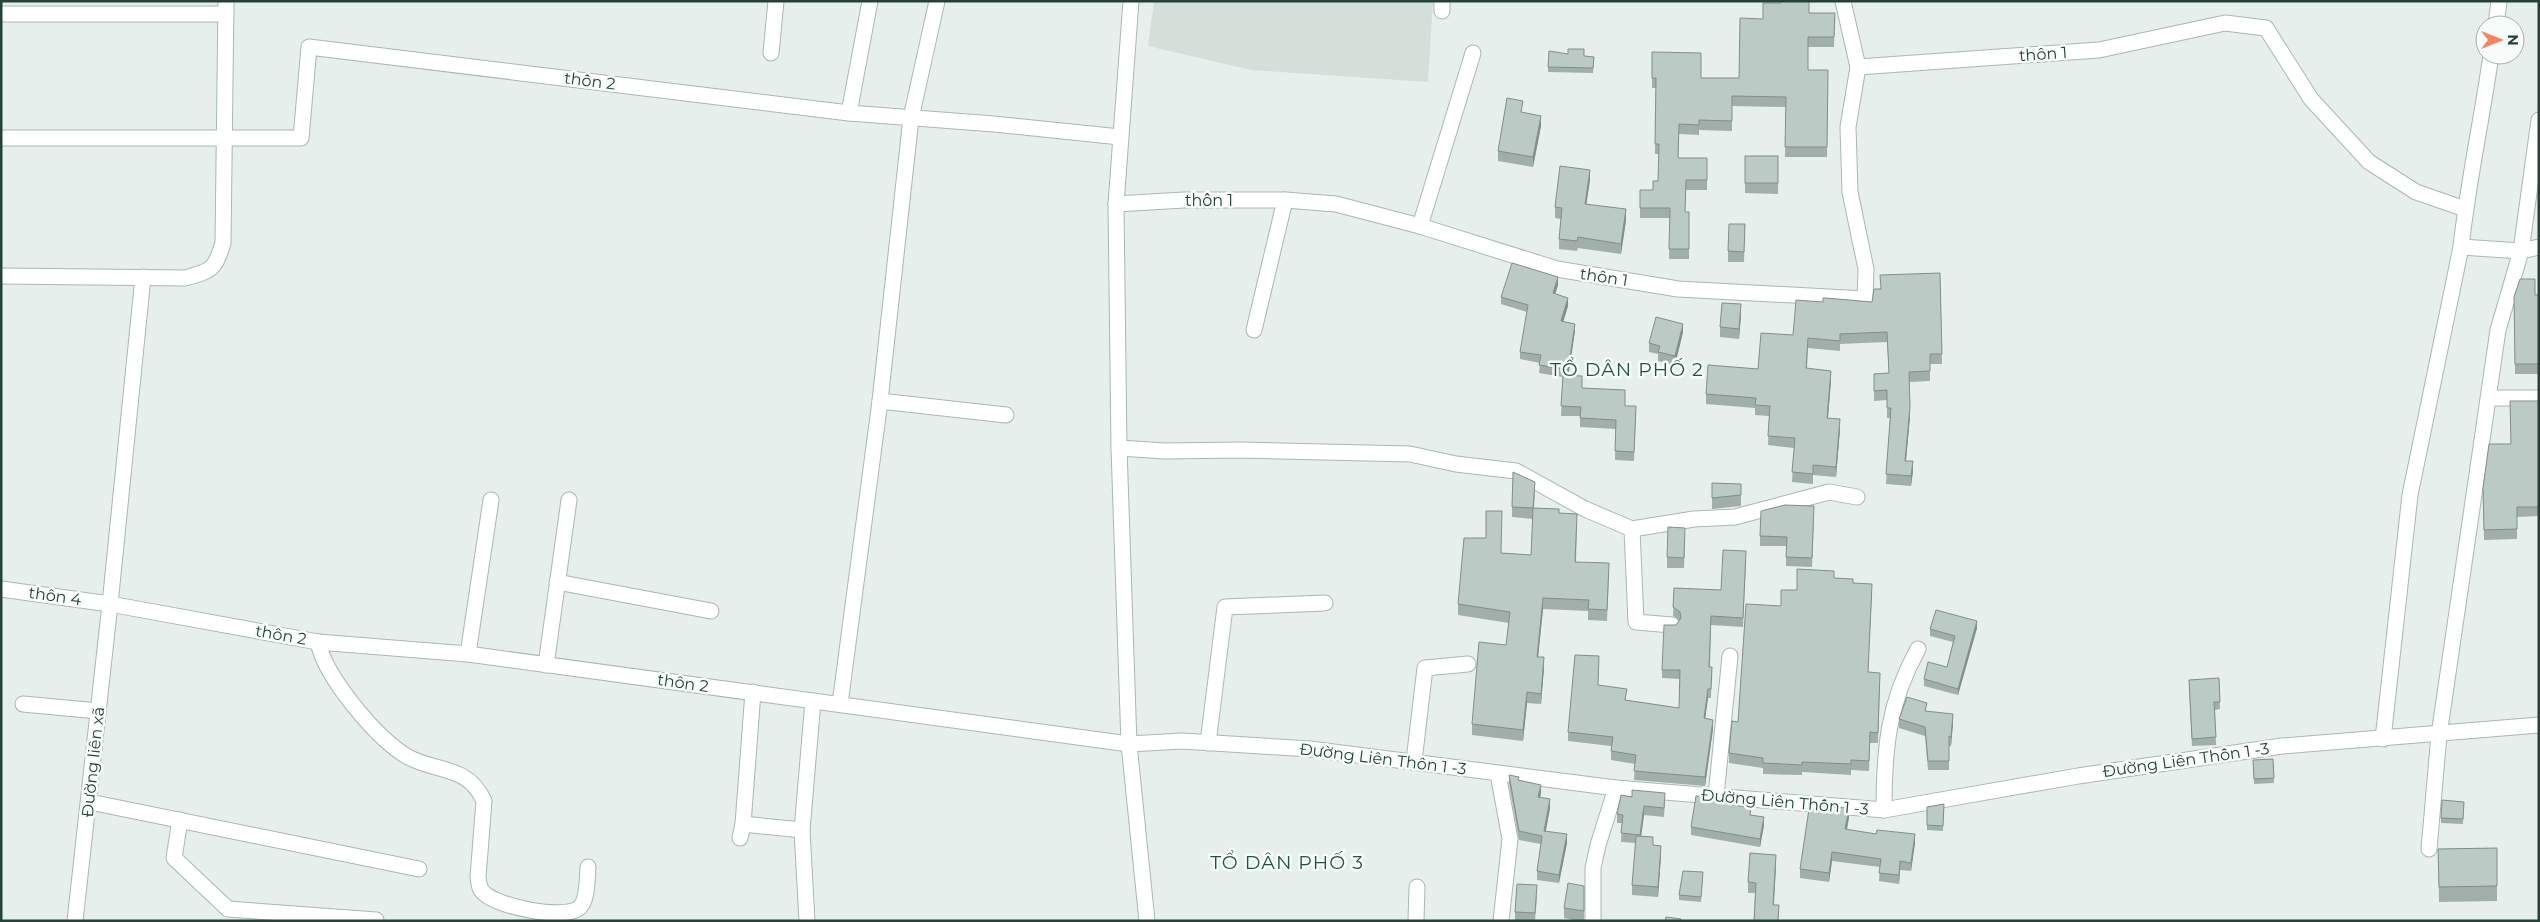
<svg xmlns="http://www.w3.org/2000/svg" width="2540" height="922" font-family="Montserrat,sans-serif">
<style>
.built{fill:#d4dfda}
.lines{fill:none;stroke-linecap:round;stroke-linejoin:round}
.minor-casing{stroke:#a8b8b2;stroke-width:17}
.minor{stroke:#fff;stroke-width:15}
.wall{fill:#a1aea9}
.shaded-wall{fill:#838d89}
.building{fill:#bbcac4;stroke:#838d89}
.labels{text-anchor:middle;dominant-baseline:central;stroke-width:5;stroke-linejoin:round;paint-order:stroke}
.street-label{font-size:16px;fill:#24423a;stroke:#f7fbf9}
.quarter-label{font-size:19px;letter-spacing:1px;fill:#1f5548;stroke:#f7fbf9}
</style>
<rect width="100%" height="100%" fill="#e6efeb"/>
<polygon class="built" points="1154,1 1433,1 1428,82 1251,70 1148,46"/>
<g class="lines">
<g class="minor-casing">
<g id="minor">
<polyline points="1131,1 1116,204 1119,448 1129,744 1147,921"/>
<polyline points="1843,1 1858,67"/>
<polyline points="1442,11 1442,1"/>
<polyline points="1,14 226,14"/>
<polyline points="2496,25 2499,1"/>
<polyline points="771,53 776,1"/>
<polyline points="849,113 870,1"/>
<polyline points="1,138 301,138 309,47 849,113 994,124 1120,137"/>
<polyline points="1116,204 1184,200 1285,200 1336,204 1420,226 1557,269 1678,289 1865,299 1866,269 1850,192 1848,127 1858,67 2099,50 2225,23 2266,28 2311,99 2369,162 2416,192 2465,209"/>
<polyline points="1420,226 1473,53"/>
<polyline points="2461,247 2521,251 2539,247"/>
<path d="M 1,276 L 185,278 C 211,271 215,270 223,243 L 226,1"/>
<polyline points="143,277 110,604 318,642 468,654 1129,744 1182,741 1310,749 1616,788 1884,810 2078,776 2282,746 2539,725"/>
<polyline points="1254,330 1285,200"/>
<polyline points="2489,398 2539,398"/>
<polyline points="880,401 1006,415"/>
<polyline points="1119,448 1165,451 1240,450 1410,454 1456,464 1516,471 1585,509 1632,529 1694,519 1735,517 1829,492 1857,497"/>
<polyline points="1632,529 1636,622 1672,625"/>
<polyline points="557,582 711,611"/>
<polyline points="1,589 110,604 75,921"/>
<path d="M 318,642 C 325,677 377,739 408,757 C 438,773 468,765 484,801 L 478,877 C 479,884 479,890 485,894 C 500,907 563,920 579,908 C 588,901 587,877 588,867"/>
<polyline points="468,654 491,500"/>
<polyline points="546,665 569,500"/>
<polyline points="23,704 98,711"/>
<polyline points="840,704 880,401 911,118 937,1"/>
<path d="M 2383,739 L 2410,495 L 2461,247 C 2468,182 2482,119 2491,55"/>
<polyline points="1208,743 1225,607 1325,603"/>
<polyline points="1414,761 1425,668 1468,664"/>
<polyline points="1498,774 1510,839 1501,921"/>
<polyline points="1716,796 1730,656"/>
<polyline points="90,802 419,869"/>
<path d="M 1884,810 C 1884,749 1888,703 1918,649"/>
<polyline points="180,820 174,858 228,909 376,920"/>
<polyline points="743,824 802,830"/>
<polyline points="740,838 743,824 753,692"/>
<polyline points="2429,849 2439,735 2498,330 2521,251 2539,120"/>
<polyline points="807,921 802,830 813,701"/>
<polyline points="1416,921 1417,887"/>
<polyline points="1593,921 1593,868 1598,845 1616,788"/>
</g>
</g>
<use href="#minor" class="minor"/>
</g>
<g class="wall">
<polygon points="1809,13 1835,13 1834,47 1808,47 1808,70 1828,70 1827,157 1785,157 1786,107 1732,106 1732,131 1699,130 1699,135 1679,134 1678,158 1707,158 1707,190 1686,190 1685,212 1689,212 1689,259 1669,259 1670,218 1640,218 1640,190 1653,190 1658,181 1659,154 1655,154 1656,88 1652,88 1652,52 1701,78 1739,78 1763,19"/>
<polygon points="1584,56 1594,62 1593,73 1548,72 1548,67"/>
<polygon points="1523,112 1541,126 1533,167 1498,161 1498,151"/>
<polygon points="1745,156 1778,156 1778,194 1745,193"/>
<polygon points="1590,180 1586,204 1626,220 1621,254 1578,248 1577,251 1559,249 1559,239 1561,219 1555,218 1555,207"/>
<polygon points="1745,224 1744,262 1728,262 1728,251"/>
<polygon points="1940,273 1942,364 1930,364 1930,381 1909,382 1910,417 1906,461 1913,471 1911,486 1886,484 1890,418 1887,418 1887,400 1874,401 1874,374 1889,373 1887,342 1840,344 1840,351 1808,348 1807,369 1831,381 1828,418 1840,429 1836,477 1813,475 1813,484 1792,482 1794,448 1768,445 1769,416 1755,415 1755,408 1706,404 1706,394 1758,369 1793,335 1823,302 1872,302 1881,289"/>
<polygon points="1558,285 1555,294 1568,306 1563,322 1575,331 1568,375 1582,388 1625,406 1636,415 1634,461 1615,460 1616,429 1580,427 1580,416 1561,416 1563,377 1539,373 1540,363 1520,359 1520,352 1527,312 1501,304 1501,297"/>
<polygon points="2535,295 2539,295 2539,374 2515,374 2514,297"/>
<polygon points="1741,315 1739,339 1720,337 1720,327"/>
<polygon points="1683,332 1675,365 1658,361 1658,354 1649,352 1649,343"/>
<polygon points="2539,401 2539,516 2517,517 2517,539 2484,540 2483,488"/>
<polygon points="1712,483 1741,495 1741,506 1712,509"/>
<polygon points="1535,492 1534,508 1559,513 1577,525 1576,562 1609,574 1607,621 1588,620 1588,611 1543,609 1538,657 1544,668 1541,704 1527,703 1523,741 1472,735 1472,724 1506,645 1509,623 1458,615 1458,604 1486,538 1501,553 1531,555 1533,519 1512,517 1512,507"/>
<polygon points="1814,515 1812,567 1786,566 1786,546 1760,546 1760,536"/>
<polygon points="1685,538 1684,568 1667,568 1667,557"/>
<polygon points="1746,560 1743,627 1711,625 1710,667 1712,667 1711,698 1708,698 1705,719 1713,729 1705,786 1634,780 1635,764 1611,760 1611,746 1568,741 1568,732 1599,685 1626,700 1679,708 1680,679 1662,678 1662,670 1676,625 1679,620 1673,616 1674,588 1721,590"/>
<polygon points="1853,583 1872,594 1868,672 1880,683 1878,741 1878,743 1870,743 1869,771 1851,770 1851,775 1802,772 1802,775 1763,774 1763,768 1729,763 1729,753 1738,722 1781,606 1797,590"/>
<polygon points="1977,628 1958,695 1924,686 1924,679 1947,667 1953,642 1930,636 1930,629"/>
<polygon points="2219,678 2220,709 2215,710 2216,745 2192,746 2189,687"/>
<polygon points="1927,712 1953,723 1951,746 1949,746 1949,770 1928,770 1925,736 1899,728 1899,719"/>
<polygon points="2273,759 2274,783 2254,784 2253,760"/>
<polygon points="1509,775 1541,793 1540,797 1550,808 1546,831 1567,843 1559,883 1537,880 1537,871 1541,844 1519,840 1509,784"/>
<polygon points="1621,795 1665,801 1664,817 1644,815 1641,836 1653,845 1661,856 1658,897 1632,895 1632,885 1636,843 1621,842 1622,823 1617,823 1617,814"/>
<polygon points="2464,802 2463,824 2441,823 2441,818"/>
<polygon points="1729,804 1751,815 1764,825 1760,847 1691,835 1691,827"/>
<polygon points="1944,804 1943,831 1927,830 1927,807"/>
<polygon points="1849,817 1847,830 1915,843 1911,871 1900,870 1899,884 1879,881 1880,867 1832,861 1829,882 1800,878 1800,869"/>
<polygon points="2497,848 2497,901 2439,902 2438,849"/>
<polygon points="1776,865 1774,905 1779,905 1778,921 1754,921 1755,893 1748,893 1748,882"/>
<polygon points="1703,878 1701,902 1679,900 1679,895"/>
<polygon points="1584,886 1584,921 1577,921 1564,918 1564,908"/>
<polygon points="1537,896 1535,921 1515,921 1515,912"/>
</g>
<g class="shaded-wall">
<polygon points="1541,116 1541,126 1533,167 1533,157"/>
<polygon points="1590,170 1590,180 1585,214 1585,204"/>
<polygon points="1626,209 1626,220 1621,254 1621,244"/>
<polygon points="1558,277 1558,285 1553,301 1553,293"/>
<polygon points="1568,298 1568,306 1561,329 1561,321"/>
<polygon points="1741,304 1741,315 1739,339 1739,329"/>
<polygon points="1575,324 1575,331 1568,378 1568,370"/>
<polygon points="1683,324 1683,332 1675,365 1675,356"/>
<polygon points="1831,371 1831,381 1827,428 1827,418"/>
<polygon points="1910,407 1910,417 1905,470 1905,461"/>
<polygon points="1840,419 1840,429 1836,477 1836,467"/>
<polygon points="1913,461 1913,471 1911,486 1911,476"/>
<polygon points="1543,598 1543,609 1537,668 1537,657"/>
<polygon points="1977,621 1977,628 1958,695 1958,689"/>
<polygon points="1544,657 1544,668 1541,704 1541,694"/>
<polygon points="1708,689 1708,698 1704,727 1704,718"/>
<polygon points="1527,692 1527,703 1523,741 1523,730"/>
<polygon points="1953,714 1953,723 1951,746 1951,737"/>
<polygon points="1713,720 1713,729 1705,786 1705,777"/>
<polygon points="1541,785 1541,793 1538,806 1538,797"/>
<polygon points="1550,799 1550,808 1544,839 1544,831"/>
<polygon points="1644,806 1644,815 1640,844 1640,835"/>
<polygon points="1849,808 1849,817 1845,838 1845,829"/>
<polygon points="1764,817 1764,825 1760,847 1760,839"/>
<polygon points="1567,834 1567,843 1559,883 1559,875"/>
<polygon points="1915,834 1915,843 1911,871 1911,863"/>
<polygon points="1661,846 1661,856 1658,897 1658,887"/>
<polygon points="1832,852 1832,861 1829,882 1829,873"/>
<polygon points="1776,855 1776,865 1773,915 1773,905"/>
<polygon points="1900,861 1900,870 1899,884 1899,875"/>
</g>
<g class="building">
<polygon points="1781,1 1809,1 1809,13 1835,13 1834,37 1808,37 1808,70 1828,70 1827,147 1785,147 1786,97 1732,96 1732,121 1699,120 1699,125 1679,124 1678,158 1707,158 1707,180 1686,180 1685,212 1689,212 1689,249 1669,249 1670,208 1640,208 1640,190 1653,190 1653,181 1658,181 1659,144 1655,144 1656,78 1652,78 1652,52 1701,53 1701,78 1739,78 1740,18 1763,19 1763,3 1781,3"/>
<polygon points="1568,49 1584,49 1584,56 1594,57 1593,68 1548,67 1549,51 1568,54"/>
<polygon points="1507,98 1523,101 1521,112 1541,116 1533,157 1498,151"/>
<rect x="1745" y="156" width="33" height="27"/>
<polygon points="1560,166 1590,170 1585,204 1626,209 1621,244 1578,237 1577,241 1559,239 1562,208 1555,207"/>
<polygon points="1729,224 1745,224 1744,252 1728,251"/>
<polygon points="1512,263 1558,277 1553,293 1568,298 1561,321 1575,324 1568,370 1539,365 1541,355 1520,352 1528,305 1501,297"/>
<polygon points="1940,273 1942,354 1930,354 1930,371 1909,372 1910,407 1905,461 1913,461 1911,476 1886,474 1891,408 1887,408 1887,390 1874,391 1874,374 1889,373 1887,332 1840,334 1840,341 1808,338 1806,368 1831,371 1827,418 1840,419 1836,467 1813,465 1813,474 1792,472 1795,438 1768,436 1770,406 1755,405 1756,398 1706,394 1708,365 1758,369 1761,333 1793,335 1796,300 1823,302 1823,298 1826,298 1872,302 1874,289 1881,289 1880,275"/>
<polygon points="2520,279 2535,279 2535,295 2539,295 2539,364 2515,364 2514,297"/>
<polygon points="1722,303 1741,304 1739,329 1720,327"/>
<polygon points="1656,317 1683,324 1675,356 1658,352 1660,346 1649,343"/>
<polygon points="1563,375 1582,376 1582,388 1625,390 1625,406 1636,406 1634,452 1615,451 1616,420 1580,418 1581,407 1561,406"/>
<polygon points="2510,401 2539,401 2539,507 2517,507 2517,529 2484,530 2483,488 2489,444 2511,444"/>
<polygon points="1513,472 1535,482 1533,508 1512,507"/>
<polygon points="1712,483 1741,484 1741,495 1712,498"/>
<polygon points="1785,505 1814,506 1812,558 1786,557 1787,537 1760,536 1761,511"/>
<polygon points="1533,508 1559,509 1559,513 1577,514 1575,562 1609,563 1607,610 1588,609 1589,600 1543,598 1537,657 1544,657 1541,694 1527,692 1523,730 1472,724 1479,642 1506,645 1510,612 1458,604 1464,538 1486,538 1486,511 1502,511 1501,553 1531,555"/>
<polygon points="1668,527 1685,528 1684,558 1667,557"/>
<polygon points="1723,550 1746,551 1743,618 1711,616 1709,667 1712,667 1711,689 1708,689 1704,718 1713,720 1705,777 1634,771 1636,755 1611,751 1613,737 1568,732 1575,655 1599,656 1598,685 1627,689 1625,700 1679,708 1680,670 1662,670 1664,625 1676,625 1681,618 1680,612 1673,607 1674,588 1721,590"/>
<polygon points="1797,569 1834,571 1834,578 1853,579 1853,583 1872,584 1868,672 1880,673 1878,731 1878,733 1870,732 1869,761 1851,760 1851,764 1802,762 1802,765 1763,763 1763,758 1729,753 1732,721 1738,722 1746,604 1781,606 1781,590 1797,590"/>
<polygon points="1936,610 1977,621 1958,689 1924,679 1928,662 1947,667 1955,636 1930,629"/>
<polygon points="2219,678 2220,702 2214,702 2216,737 2192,739 2189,680"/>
<polygon points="1907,697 1927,703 1925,711 1953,714 1951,737 1949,736 1949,761 1928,761 1925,727 1899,719"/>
<polygon points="2273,759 2274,778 2254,779 2253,760"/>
<polygon points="1509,775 1519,777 1518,780 1541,785 1538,797 1550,799 1544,831 1567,834 1559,875 1537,871 1542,836 1519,831"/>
<polygon points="1632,790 1665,793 1664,808 1644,806 1640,835 1621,833 1623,815 1617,814 1621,795 1632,797"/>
<polygon points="1696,796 1729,799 1728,804 1751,808 1750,815 1764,817 1760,839 1691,827"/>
<polygon points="2442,800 2464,802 2463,819 2441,818"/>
<polygon points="1944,804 1943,826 1927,825 1927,807"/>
<polygon points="1832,807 1849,808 1845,829 1876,834 1877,830 1915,834 1911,863 1900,861 1899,875 1879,873 1881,859 1832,852 1829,873 1800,869 1809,809 1831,812"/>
<polygon points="1636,836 1653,837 1653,845 1661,846 1658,887 1632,885"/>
<polygon points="2497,848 2497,886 2439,887 2438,849"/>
<polygon points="1750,853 1776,855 1773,905 1779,905 1778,921 1754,921 1756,883 1748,882"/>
<polygon points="1683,871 1703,872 1701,897 1679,895"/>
<polygon points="1568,883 1584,886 1584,911 1564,908"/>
<polygon points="1517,884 1537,885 1535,913 1515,912"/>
<polygon points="1666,917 1681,919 1680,921 1665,921"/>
</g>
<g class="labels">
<g class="street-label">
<text transform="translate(2043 54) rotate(-4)">thôn 1</text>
<text transform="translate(590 81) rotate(7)">thôn 2</text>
<text x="1209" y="200">thôn 1</text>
<text transform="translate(1604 277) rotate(9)">thôn 1</text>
<text transform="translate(55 596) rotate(8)">thôn 4</text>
<text transform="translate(281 635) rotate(10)">thôn 2</text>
<text transform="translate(683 683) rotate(8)">thôn 2</text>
<text transform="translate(1383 759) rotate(7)">Đường Liên Thôn 1 -3</text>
<text transform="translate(2186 760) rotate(-8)">Đường Liên Thôn 1 -3</text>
<text transform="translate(93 762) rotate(-84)">Đường liên xã</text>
<text transform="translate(1785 802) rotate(5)">Đường Liên Thôn 1 -3</text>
</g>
<g class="quarter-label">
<text x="1627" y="369">TỔ DÂN PHỐ 2</text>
<text x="1287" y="862">TỔ DÂN PHỐ 3</text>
</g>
</g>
<rect width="2540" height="922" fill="none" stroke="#24423a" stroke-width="5"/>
<g transform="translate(2500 40) rotate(90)"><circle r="24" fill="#f7fbf9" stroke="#a3b1ad"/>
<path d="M0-4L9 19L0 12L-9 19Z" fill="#f4845f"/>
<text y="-8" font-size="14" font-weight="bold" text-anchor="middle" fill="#24423a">N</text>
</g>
</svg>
